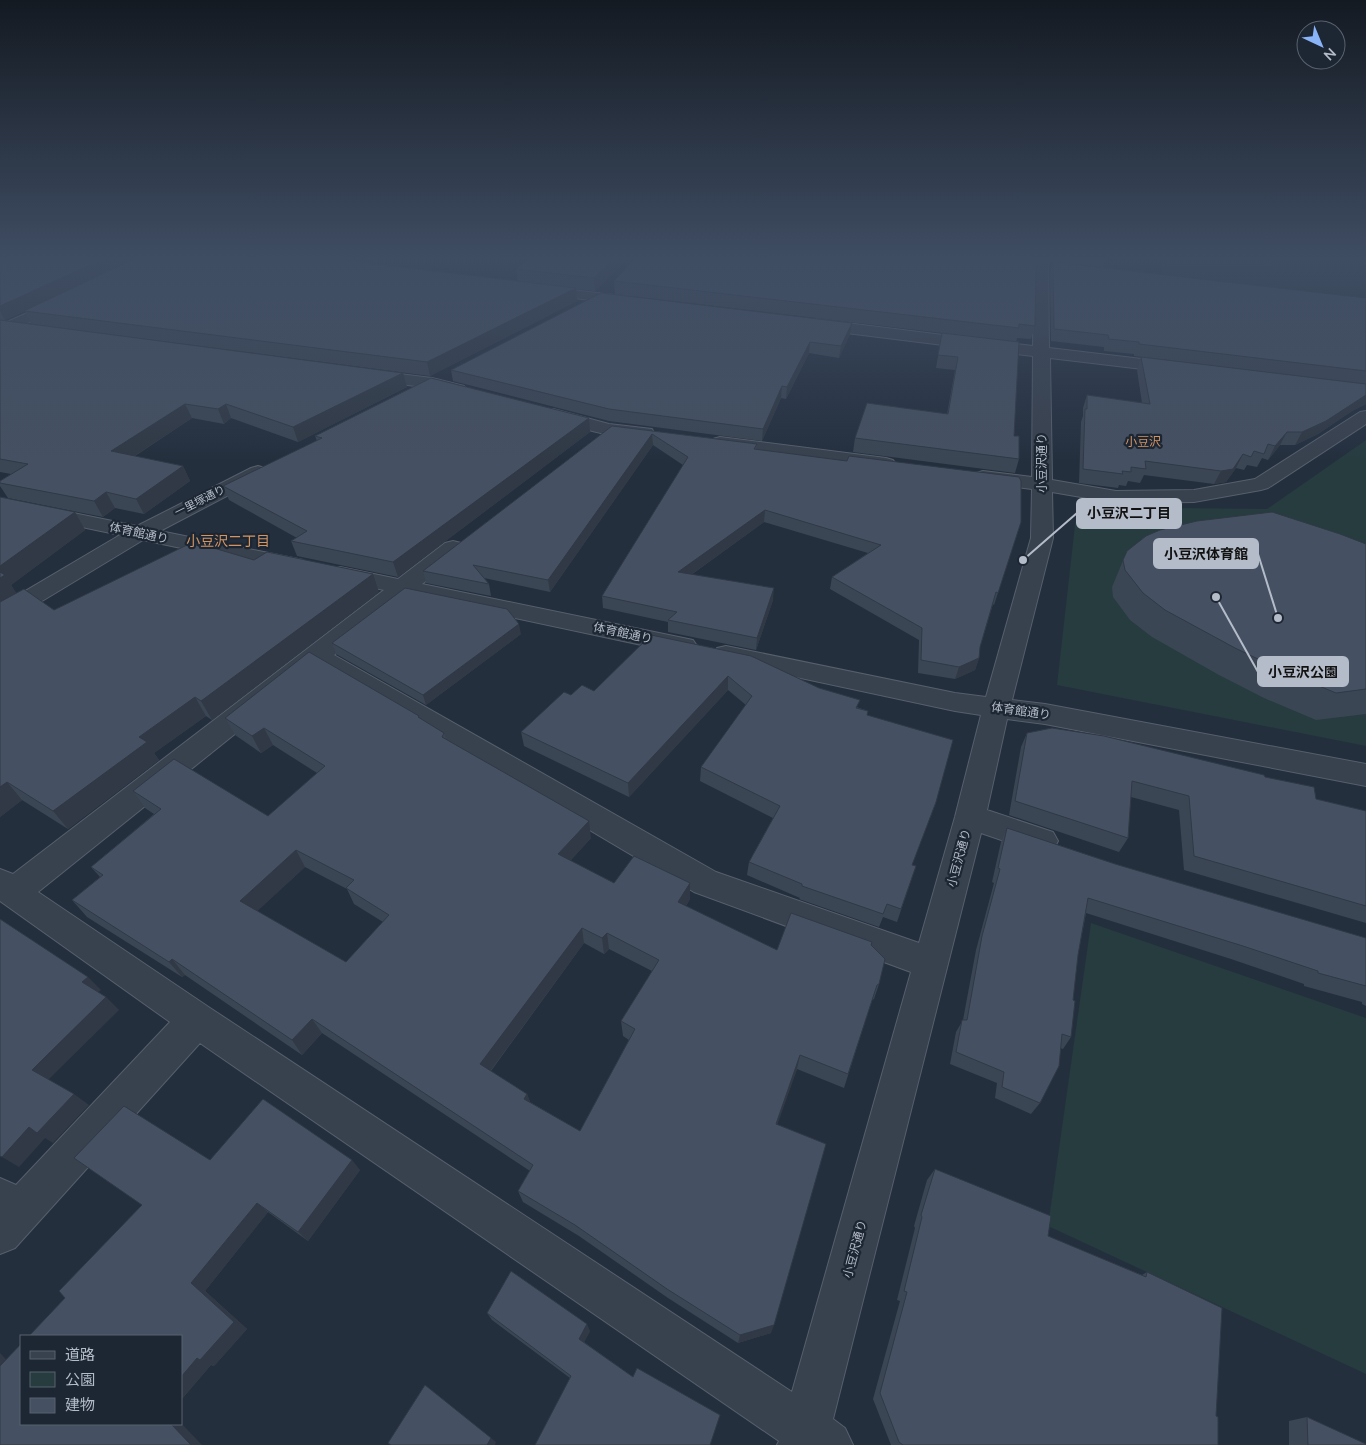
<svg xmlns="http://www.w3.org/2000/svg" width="1366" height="1445" font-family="'Nunito Sans','Noto Sans JP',sans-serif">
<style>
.green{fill:#263c3f}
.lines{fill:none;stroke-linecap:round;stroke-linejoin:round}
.minor-casing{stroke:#565f6c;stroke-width:2}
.minor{fill:#38414e;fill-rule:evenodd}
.wall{fill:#3b4654;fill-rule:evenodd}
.shaded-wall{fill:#303945}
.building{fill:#455162;stroke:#303945;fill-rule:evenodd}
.labels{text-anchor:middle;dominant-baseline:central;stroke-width:4.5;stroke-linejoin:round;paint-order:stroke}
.far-street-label{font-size:11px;fill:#b4bcc9;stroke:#1d2633}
.far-quarter-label{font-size:12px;fill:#d59563;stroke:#1d2633}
.street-label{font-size:12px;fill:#b4bcc9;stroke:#1d2633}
.neighbourhood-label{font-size:14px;fill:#d59563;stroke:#1d2633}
.leader{fill:none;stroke:#b4bcc9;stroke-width:2}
.callout-dot{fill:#b4bcc9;stroke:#1d2633;stroke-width:2}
.callout{fill:#b4bcc9;stroke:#b4bcc9;stroke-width:2}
.callout-label{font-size:14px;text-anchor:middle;font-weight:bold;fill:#111}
</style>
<rect width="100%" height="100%" fill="#242f3e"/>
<g class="green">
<polygon points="1162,260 1366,260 1366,300 1162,276"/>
<polygon points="1366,440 1366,746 1057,685 1077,507 1267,509"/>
<polygon points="1091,923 1366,1018 1366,1374 1048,1226"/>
</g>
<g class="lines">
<g class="minor-casing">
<g id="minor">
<path d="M 1034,260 L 1048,260 L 1049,348 L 1176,363 L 1182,364 L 1184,368 L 1182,372 L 1176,373 L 1050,358 L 1052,480 L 1116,491 L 1194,490 L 1255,479 L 1360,412 L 1366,411 L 1366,424 L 1268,488 L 1261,490 L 1194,502 L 1116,503 L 1052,492 L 1053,538 L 1012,700 L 1045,704 L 1366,764 L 1366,786 L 1045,724 L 1007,719 L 987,810 L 1053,832 L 1058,841 L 1053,850 L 1042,854 L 981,833 L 833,1419 L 845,1428 L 853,1445 L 777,1445 L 779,1441 L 200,1043 L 15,1248 L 0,1254 L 0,1178 L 16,1185 L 170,1022 L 0,901 L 0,869 L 13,874 L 384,590 L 332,579 L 328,574 L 332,569 L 340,567 L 398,579 L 445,543 L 453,541 L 461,543 L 464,548 L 461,553 L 422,584 L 693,640 L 697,646 L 693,652 L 684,654 L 408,595 L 334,655 L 716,872 L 919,943 L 955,817 L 981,715 L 955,711 L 726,662 L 717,660 L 713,654 L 717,648 L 726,646 L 955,693 L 986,697 L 1031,538 L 1032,489 L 983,483 L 976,481 L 973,477 L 976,473 L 983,471 L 1032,477 L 1033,356 L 814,329 L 809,327 L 806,324 L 809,321 L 814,319 L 1033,346 ZM 317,668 L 694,892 L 911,972 L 792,1392 L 210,1008 L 38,892 Z"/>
<polygon points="539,286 630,297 635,298 637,301 635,304 630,305 534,293 532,290 534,287"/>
<polygon points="61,298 66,299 68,302 66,305 0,336 0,325"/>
<polygon points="367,370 432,378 464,386 467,390 464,394 458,395 431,388 361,379 359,375 361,371"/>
<path d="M 553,409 L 609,424 L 652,429 L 654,433 L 652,437 C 624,444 574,425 547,418 L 544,414 L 547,410 Z"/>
<polygon points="720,437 886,458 893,460 896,464 893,468 886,470 713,447 710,443 713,439"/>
<polygon points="258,466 265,468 268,472 265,476 160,531 303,560 306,565 303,570 295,572 143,540 9,621 0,624 0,606 120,535 0,510 0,498 137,526 251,468"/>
</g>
</g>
<use href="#minor" class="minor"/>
</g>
<g class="wall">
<polygon points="0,260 518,281 516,269 527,260 626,260 595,291 576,289 577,301 430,376 31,324 25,311 5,320 0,320"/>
<polygon points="1049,260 1105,260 1103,268 1050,261"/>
<polygon points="1053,262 1366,298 1366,384 1134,356 1134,354 1104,351 1104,347 1051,341 1050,273"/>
<polygon points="614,281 1035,326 1031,339 1017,338 1016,342 1014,436 1019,459 1015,473 853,452 855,438 947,414 955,370 936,368 942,333 615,294"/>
<polygon points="0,320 403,373 407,387 298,442 231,418 224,424 192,418 135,456 183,466 190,481 144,514 115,508 103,517 8,498 0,486 0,481 11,474 0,472"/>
<polygon points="850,334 839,358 809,353 786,399 781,398 762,441 609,421 453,381 451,370"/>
<polygon points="1141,357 1366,384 1366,404 1352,411 1318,434 1295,445 1280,445 1268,460 1262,458 1257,467 1247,465 1244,470 1236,468 1226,482 1214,484 1144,475 1140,483 1128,481 1126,486 1119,485 1118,488 1079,483 1081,422 1083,416 1083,408 1087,395 1142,403 1137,370"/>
<polygon points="589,418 590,432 398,577 297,556 291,541 297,538 229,500 223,486 317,441 315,436"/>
<polygon points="612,426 757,444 756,449 1021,522 994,605 993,604 980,647 979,658 975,670 955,679 918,673 919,640 830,589 832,577 868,553 764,522 691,575 773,600 756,650 668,632 668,622 603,608 602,596 683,465 653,445 550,592 484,578 489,584 491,596 426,583 423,571"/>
<polygon points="0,497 75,512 85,530 11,585 16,593 54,610 254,560 379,592 212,720 206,716 154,753 159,760 68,829 22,800 0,817"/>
<polygon points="1366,544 1366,714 1316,720 1264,698 1219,675 1152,637 1130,620 1113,597 1112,587 1127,551"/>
<polygon points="521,634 426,705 336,654 332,643"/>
<polygon points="651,635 868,711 867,715 936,802 912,865 916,866 897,922 883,917 879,927 799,899 800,898 747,875 749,862 773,818 700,781 701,767 746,705 728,690 629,797 524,746 521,732 571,695 594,691"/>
<path d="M 419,716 L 419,718 L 444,733 L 446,739 L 591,838 L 570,861 L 614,883 L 690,899 L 686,906 L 777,950 L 871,945 L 879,984 L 874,999 L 872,1000 L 844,1088 L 797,1069 L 777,1124 L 771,1333 L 738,1343 L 668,1298 L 579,1236 L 523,1202 L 518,1191 L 530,1171 L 322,1033 L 302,1055 L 185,975 L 182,977 L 87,917 L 72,900 L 100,877 L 91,867 L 154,814 L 145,808 L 133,791 L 268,816 L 317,773 L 273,745 L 261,753 L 235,735 L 225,718 ZM 305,867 L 347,889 L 354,904 L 383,922 L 346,962 L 257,911 ZM 584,943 L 604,954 L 609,949 L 652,971 L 621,1021 L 623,1036 L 629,1040 L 580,1131 L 530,1102 L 527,1094 L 491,1071 Z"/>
<polygon points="1027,733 1265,777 1316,799 1366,811 1366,923 1184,870 1179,810 1131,797 1128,838 1119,852 1009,815 1021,747"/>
<polygon points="1007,828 1115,864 1366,938 1366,1006 1362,1004 1362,1002 1304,986 1304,984 1231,959 1086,913 1078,955 1073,1000 1071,1037 1063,1049 1060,1048 1040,1103 1031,1114 995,1098 997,1083 950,1064 956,1032 963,1020 976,950 994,883 992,882 1001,842"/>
<polygon points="210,1160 360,1170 308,1241 268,1212 205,1291 247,1329 214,1366 211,1365 181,1400"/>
<polygon points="935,1169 1048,1236 1142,1275 1147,1272 1216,1416 1218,1445 891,1445 873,1399 900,1301 897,1300 915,1228 914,1226 927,1180"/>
<polygon points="487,1313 590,1331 584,1342 633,1377 719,1420 570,1378 492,1320"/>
<polygon points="1307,1417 1366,1445 1289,1445 1289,1421"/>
</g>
<g class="shaded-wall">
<polygon points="101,260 133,260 5,320 0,311 0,306"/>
<polygon points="613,260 626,260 595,291 594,278"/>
<polygon points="576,288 577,301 430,376 427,362"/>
<polygon points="852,323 850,334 839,358 841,346"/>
<polygon points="810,342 809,353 786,399 787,387"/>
<polygon points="403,373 407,387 298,442 293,427"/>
<polygon points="782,386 781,398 762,441 763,429"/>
<polygon points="1366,395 1366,404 1352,411 1318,434 1295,445 1302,432"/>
<polygon points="185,404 192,418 119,466 111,451"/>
<polygon points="226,404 231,418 224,424 218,409"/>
<polygon points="589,418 590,432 398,577 393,562"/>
<polygon points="1287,432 1280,445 1268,460 1275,446"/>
<polygon points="652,434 653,445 550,592 548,580"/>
<polygon points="1243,454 1236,468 1226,482 1214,484 1221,471"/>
<polygon points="183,466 190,481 144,514 136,499"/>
<polygon points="106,492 115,508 103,517 94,501"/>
<polygon points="765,510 764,522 678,584 678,572"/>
<polygon points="75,512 85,530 11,585 17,594 0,604 0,566"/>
<polygon points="373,574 379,592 212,720 201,701"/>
<polygon points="774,588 773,600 756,650 757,638"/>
<polygon points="519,624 521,634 426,705 423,695"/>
<polygon points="979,658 975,670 955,679 959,667"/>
<polygon points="728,676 728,690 629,797 628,783"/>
<polygon points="195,697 206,716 154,753 159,760 68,829 53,811 139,737"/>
<polygon points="264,728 273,745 261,753 252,736"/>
<polygon points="7,782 22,800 0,817 0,787"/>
<polygon points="589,821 591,838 561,871 558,854"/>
<polygon points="296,850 305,867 251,917 240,901"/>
<polygon points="690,883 690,899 678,918 678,902"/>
<polygon points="582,928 584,943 485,1078 480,1064"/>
<polygon points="607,933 609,949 604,954 602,938"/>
<polygon points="172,959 185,975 182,977 169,962"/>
<polygon points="88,977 101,990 95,995 82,982"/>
<polygon points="106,997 119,1010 47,1081 32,1070"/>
<polygon points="312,1019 322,1033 302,1055 292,1040"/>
<polygon points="800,1055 797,1069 773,1137 776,1124"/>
<polygon points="74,1094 89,1105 53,1143 45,1138 19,1167 2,1157 29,1127"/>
<polygon points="527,1094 532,1107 524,1099"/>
<polygon points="352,1160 360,1170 308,1241 298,1232"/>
<polygon points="257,1203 268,1212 205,1291 247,1329 214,1366 211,1365 181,1400 181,1377 191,1283"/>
<polygon points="587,1324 590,1331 582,1346 579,1339"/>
<polygon points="774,1325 771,1333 738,1343 740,1335"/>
<polygon points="0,1353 19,1373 0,1367"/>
<polygon points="425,1385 496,1442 495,1445 487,1445"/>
<polygon points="181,1423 202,1445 191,1445 171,1424 181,1424"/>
</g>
<g class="building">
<polygon points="0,260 101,260 0,306"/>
<polygon points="132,260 341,260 576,288 427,362 24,311"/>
<polygon points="527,260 613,260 594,278 516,269"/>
<polygon points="634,260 1036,260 1035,326 1019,324 1019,328 614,281"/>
<polygon points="1053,262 1366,298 1366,371 1139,344 1139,342 1109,339 1108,335 1054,329"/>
<polygon points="601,293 852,323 841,346 810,342 787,387 782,386 763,429 609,409 451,370"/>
<polygon points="0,320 403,373 293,427 226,404 218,409 185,404 111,451 183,466 136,499 106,492 94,501 0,483 0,481 28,464 0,459"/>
<polygon points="942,333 1019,342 1014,436 1019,436 1019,459 855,438 867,403 948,414 958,357 938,355"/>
<polygon points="1141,357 1366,384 1366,395 1326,421 1302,432 1287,432 1275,446 1268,444 1264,454 1254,451 1251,457 1243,454 1233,469 1221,471 1145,461 1146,469 1131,467 1131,472 1122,471 1123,474 1083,469 1085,409 1087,409 1087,395 1150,404"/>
<polygon points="431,378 589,418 393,562 291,541 307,531 223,486 322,438 315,436"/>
<polygon points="612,426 757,444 754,449 847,461 849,456 1019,477 1021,481 1021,522 998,593 996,592 980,647 979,658 959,667 921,660 922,628 832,577 881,545 765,510 678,572 774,588 757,638 668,620 677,612 602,596 688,457 652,434 548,580 473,565 489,584 423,571"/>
<polygon points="0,497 75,512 0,566"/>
<polygon points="1272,512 1340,534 1366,544 1366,689 1336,693 1283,671 1235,648 1165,610 1143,593 1125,570 1123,560 1127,551 1146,536 1160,530 1197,521"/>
<polygon points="189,544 217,549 254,560 267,552 373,574 201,701 195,697 139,737 147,742 53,811 7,782 0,787 0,602 24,589 54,610"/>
<polygon points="0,572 5,575 0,578"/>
<polygon points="405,588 507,609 519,624 423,695 332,643"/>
<polygon points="651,635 751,656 819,688 860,700 856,708 868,711 867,715 953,740 936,802 912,865 916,866 901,909 887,904 883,914 802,886 802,884 749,862 780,806 701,767 752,696 728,676 628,783 521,732 564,692 571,695 582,685 594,691"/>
<path d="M 309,652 L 419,716 L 418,717 L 444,733 L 442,737 L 589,821 L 558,854 L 614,883 L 634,856 L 690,883 L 678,902 L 777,950 L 791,913 L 872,942 L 871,945 L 885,959 L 879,984 L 877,985 L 848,1074 L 800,1055 L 776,1124 L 826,1144 L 774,1325 L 740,1335 L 667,1289 L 575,1225 L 518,1191 L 533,1165 L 312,1019 L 292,1040 L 172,959 L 169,962 L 72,900 L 103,875 L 91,867 L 161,809 L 133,791 L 174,759 L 268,816 L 325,766 L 264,728 L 252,736 L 225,718 ZM 296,850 L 354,880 L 346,888 L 389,915 L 346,962 L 240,901 ZM 582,928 L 602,938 L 607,933 L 659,960 L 621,1021 L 635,1029 L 580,1131 L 524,1099 L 527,1094 L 480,1064 Z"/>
<polygon points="1052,728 1104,736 1264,775 1265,777 1314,787 1316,799 1366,811 1366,906 1194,856 1189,796 1132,781 1128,838 1015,801 1027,733"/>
<polygon points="1007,828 1115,864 1366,938 1366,986 1318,973 1318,971 1243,946 1088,898 1078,955 1073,1000 1075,1001 1071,1037 1062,1034 1059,1066 1040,1103 1002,1087 1004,1072 956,1052 962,1020 967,1020 982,936 1000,869 998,868"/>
<polygon points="0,919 88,977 82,982 106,997 32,1070 74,1094 37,1133 29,1127 2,1157 0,1156"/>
<polygon points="263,1099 352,1160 298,1232 257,1203 191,1283 234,1322 200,1360 197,1358 181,1377 181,1336 29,1336 65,1298 59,1291 142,1205 74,1158 124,1106 210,1160"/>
<polygon points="935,1169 1051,1216 1048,1236 1146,1277 1147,1272 1222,1308 1216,1416 1218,1417 1218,1445 903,1445 899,1442 880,1393 907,1292 904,1291 922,1217 921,1215"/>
<polygon points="511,1271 587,1324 579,1339 633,1377 637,1368 720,1415 710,1445 535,1445 571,1376 487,1313"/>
<polygon points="21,1344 21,1424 171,1424 191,1445 0,1445 0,1366"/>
<polygon points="425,1385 491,1438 487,1445 391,1445 388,1443"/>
<polygon points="1307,1417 1366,1444 1366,1445 1308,1445"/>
</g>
<linearGradient id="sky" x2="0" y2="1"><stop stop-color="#141a22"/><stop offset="0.56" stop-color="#3f4d63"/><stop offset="1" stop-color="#3f4d63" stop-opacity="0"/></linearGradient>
<rect width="1366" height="462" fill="url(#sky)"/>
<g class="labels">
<g class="far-street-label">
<text transform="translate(200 501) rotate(-27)">一里塚通り</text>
</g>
<g class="far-quarter-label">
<text x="1143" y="442">小豆沢</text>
</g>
<g class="street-label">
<text transform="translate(1042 463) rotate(-90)">小豆沢通り</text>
<text transform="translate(139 533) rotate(12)">体育館通り</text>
<text transform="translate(623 633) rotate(12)">体育館通り</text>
<text transform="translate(1021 711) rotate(8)">体育館通り</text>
<text transform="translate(959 858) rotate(-75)">小豆沢通り</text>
<text transform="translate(855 1249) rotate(-75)">小豆沢通り</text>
</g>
<g class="neighbourhood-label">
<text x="228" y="541">小豆沢二丁目</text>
</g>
</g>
<path class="leader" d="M1023 560L1077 513M1278 618L1258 554M1216 597L1258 672"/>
<g class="callout-dot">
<circle cx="1023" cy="560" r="5"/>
<circle cx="1278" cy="618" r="5"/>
<circle cx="1216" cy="597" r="5"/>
</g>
<g class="callout">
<rect x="1077" y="499" width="104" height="29" rx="5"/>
<rect x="1154" y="539" width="104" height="29" rx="5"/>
<rect x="1258" y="657" width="90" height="29" rx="5"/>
</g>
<g class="callout-label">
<text x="1129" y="518">小豆沢二丁目</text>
<text x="1206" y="559">小豆沢体育館</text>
<text x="1303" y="677">小豆沢公園</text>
</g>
<rect x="20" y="1335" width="162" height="90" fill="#1d2633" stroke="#59626f"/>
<rect x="30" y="1351" width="25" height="8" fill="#38414e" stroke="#59626f"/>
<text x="65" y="1360" font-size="15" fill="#b4bcc9">道路</text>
<rect x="30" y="1372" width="25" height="15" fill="#263c3f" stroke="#59626f"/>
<text x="65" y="1385" font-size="15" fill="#b4bcc9">公園</text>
<rect x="30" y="1398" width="25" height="15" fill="#455162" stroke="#59626f"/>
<text x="65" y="1410" font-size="15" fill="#b4bcc9">建物</text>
<g transform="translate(1321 45) rotate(136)"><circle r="24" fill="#1d2633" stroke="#59626f"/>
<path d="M0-4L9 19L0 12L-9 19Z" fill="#8ab4f8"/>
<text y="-8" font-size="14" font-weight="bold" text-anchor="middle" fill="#b4bcc9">N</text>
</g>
</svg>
